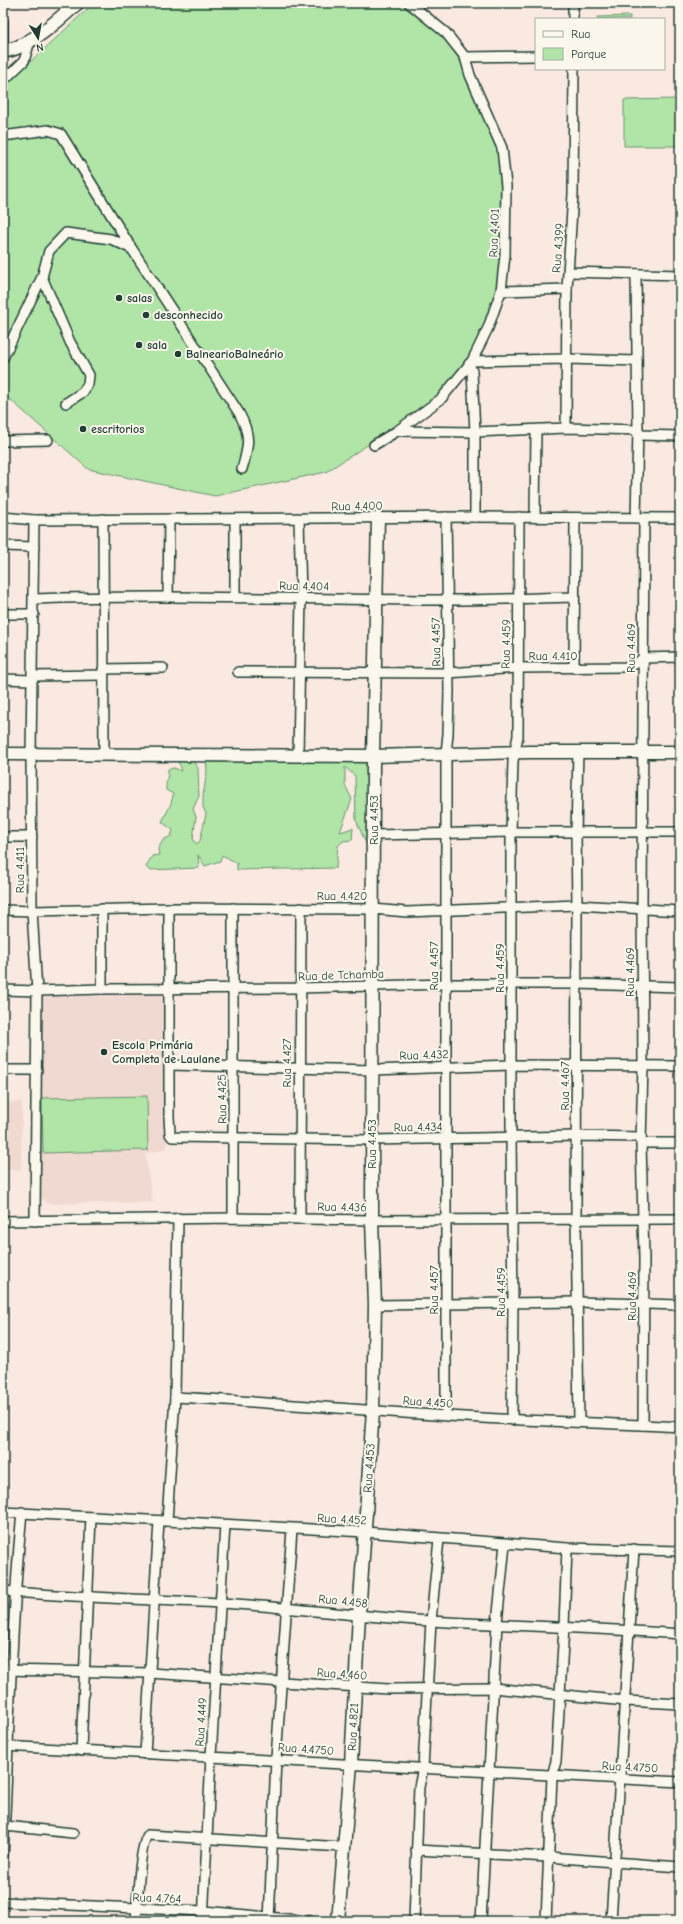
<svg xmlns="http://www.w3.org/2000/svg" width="683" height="1924" font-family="'Comic Neue',sans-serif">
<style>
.built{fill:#f0d9d0}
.green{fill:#b0e5a7;stroke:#68916e}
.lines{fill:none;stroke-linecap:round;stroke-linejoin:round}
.minor-casing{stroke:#1f3d34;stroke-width:12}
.tertiary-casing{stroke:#1f3d34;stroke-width:15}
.secondary-casing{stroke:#1f3d34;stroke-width:16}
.minor{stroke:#fbf7ec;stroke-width:9}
.tertiary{stroke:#fbf7ec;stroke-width:12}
.secondary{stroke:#fbf7ec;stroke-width:13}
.poi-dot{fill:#1f3d34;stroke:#fbf7ec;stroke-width:1.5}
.labels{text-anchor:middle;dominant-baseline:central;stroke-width:4;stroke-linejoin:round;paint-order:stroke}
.street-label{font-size:12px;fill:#1f3d34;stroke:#fbf7ec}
.poi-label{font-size:12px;font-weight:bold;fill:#1f3d34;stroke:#fbf7ec;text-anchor:start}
</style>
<rect width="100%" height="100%" fill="#fae9e0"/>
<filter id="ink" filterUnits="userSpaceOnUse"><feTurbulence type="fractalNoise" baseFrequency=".025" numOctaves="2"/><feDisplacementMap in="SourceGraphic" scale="8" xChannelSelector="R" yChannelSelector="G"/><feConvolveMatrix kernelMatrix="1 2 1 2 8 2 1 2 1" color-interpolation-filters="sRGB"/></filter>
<g filter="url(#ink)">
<g class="built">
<polygon points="166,995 167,1148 145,1154 153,1202 47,1204 39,1195 42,997"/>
<polygon points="3,1102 22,1102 21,1170 3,1170"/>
</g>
<g class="green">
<polygon points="94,3 405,3 447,38 460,61 476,97 502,148 502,284 482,340 448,392 326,472 215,496 88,469 3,393 3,87"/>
<polygon points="630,16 630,19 597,19 597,17"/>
<polygon points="680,99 680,146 624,146 624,100"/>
<path d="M 184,758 L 193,761 L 198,768 L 199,796 L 193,809 L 196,817 L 193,839 L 197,844 L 200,841 L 206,814 L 203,807 L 203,796 L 207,771 L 206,758 L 373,758 L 367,846 L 356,820 L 355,776 L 345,767 L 345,785 L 352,799 L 340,832 L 353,828 L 352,840 L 343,841 L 338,846 L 336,868 L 237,870 L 237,863 L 222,855 L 220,861 L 205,866 L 198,855 L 199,868 L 149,870 L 146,867 L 152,856 L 159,855 L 158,849 L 163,840 L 171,836 L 173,830 L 162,822 C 166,812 172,806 173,794 L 166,790 C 165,782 169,777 168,769 L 174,768 L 181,771 L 181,767 L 178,762 Z"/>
<polygon points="147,1096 148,1150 43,1153 42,1098"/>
</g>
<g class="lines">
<g class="minor-casing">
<g id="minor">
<polyline points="573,3 573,19"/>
<polyline points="3,21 3,51"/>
<polyline points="465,57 536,56"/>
<polyline points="3,81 24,61 30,41"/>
<polyline points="3,136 48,130 61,134 132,249 111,239 66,233 49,251 42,277 70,342 89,375 88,384 83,392 66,403"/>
<path d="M 132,249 L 239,413 C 251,435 249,445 242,469"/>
<polyline points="569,272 680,275"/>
<polyline points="636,274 638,430 636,518"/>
<polyline points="501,291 567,289"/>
<polyline points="3,358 42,277"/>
<polyline points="472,361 567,359 637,361"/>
<polyline points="469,364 472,371 475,432 475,517"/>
<polyline points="566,428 567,289 573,194 574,69"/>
<polyline points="397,431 475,432 566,428 638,430"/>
<polyline points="638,435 680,436"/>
<polyline points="3,441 48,440"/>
<polyline points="374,445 397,431 441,399 472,361 488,328 501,291 505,255 506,186 502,148 470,75 465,57 446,33 409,3"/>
<polyline points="3,517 34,520 475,517 680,518"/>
<polyline points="446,517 449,691 448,734 446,753 446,1415"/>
<polyline points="535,517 536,430"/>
<polyline points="103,519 104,753"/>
<polyline points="34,520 31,753 32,911 37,991 35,1221"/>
<polyline points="3,546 34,547"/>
<polyline points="168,597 169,519"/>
<polyline points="235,597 235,519"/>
<path d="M 34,599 C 172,594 310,600 448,600 C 490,600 532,598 574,597"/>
<polyline points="3,614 34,614"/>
<polyline points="574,668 575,518"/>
<polyline points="103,669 163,668"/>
<polyline points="238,672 448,673 518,668 626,667 637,663 643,658 680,657"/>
<polyline points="33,676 103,675"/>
<polyline points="3,679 32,680"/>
<polyline points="578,751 576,833 577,905 576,1218 579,1421"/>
<polyline points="298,755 301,597 299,519"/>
<polyline points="374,835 511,832 680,832"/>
<polyline points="3,837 32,837"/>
<polyline points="169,908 169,1116 170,1134 172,1137 372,1140 577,1136 641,1137"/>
<polyline points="3,910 32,911 169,908 373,909 407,912 577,905 680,911"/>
<polyline points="102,989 102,909"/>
<polyline points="3,990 37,991 102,989 299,988 446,984 576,984 680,987"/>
<polyline points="169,1065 373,1070 511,1065 680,1066"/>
<polyline points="3,1070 37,1070"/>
<polyline points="641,1143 680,1143"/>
<polyline points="233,1218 233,908"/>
<polyline points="300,1219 301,908"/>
<polyline points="3,1221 233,1218 372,1220 680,1219"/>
<polyline points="375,1305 578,1302 680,1305"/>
<path d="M 175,1397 C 266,1402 356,1410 447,1416 C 525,1421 602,1423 680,1427"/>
<polyline points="512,1420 513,1302 511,1138 511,832 513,761 518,736 519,517"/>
<polyline points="643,1425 644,1258 641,1143 643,1065 642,909 644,519"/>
<polyline points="3,1512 365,1532 567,1548 680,1551"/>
<polyline points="167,1521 175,1397 178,1218"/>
<path d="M 3,1591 C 76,1598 148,1599 221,1603 C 291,1607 361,1617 431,1621 C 514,1626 597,1628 680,1634"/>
<polyline points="3,1670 150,1673 388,1689 493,1688 626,1701 680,1704"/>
<polyline points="3,1746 680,1782"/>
<polyline points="81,1751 91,1517"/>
<polyline points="145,1754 159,1521"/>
<polyline points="5,1826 73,1833"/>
<polyline points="416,1850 548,1857 680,1867"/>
<path d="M 3,1856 C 9,1742 11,1626 22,1512"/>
<polyline points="3,1902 204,1911 310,1921"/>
<path d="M 136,1921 C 137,1907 140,1841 148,1835 L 343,1847"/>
<polyline points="203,1921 211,1757 225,1525"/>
<polyline points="269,1921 276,1759 292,1529"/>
<polyline points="414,1921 419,1787 423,1768 431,1621 439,1539"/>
<polyline points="481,1921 497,1623 505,1544"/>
<polyline points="546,1921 552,1776 556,1761 564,1627 567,1548"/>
<polyline points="611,1921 634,1549"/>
</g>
</g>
<g class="tertiary-casing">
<g id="tertiary">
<polyline points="3,754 373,756 529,752 680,752"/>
<polyline points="338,1921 351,1764 359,1615 373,1410 375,1305 372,1220 373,756 378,518"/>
</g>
</g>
<g class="secondary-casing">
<path id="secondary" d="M 3,51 C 26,50 60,19 77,3"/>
</g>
<use href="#minor" class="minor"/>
<use href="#tertiary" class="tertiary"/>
<use href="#secondary" class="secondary"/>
</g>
</g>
<g class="poi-dot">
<circle cx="119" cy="298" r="4"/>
<circle cx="146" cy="315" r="4"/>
<circle cx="139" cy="345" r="4"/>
<circle cx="178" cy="354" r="4"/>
<circle cx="83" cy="429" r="4"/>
<circle cx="104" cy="1052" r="4"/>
</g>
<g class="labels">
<g class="street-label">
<text transform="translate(494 233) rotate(-88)">Rua 4.401</text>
<text transform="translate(558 248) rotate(-86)">Rua 4.399</text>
<text transform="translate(357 506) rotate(-1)">Rua 4.400</text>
<text transform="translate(304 586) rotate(1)">Rua 4.404</text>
<text transform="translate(436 642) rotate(-91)">Rua 4.457</text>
<text transform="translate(506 644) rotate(-89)">Rua 4.459</text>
<text transform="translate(631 648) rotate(-90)">Rua 4.469</text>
<text x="553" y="656">Rua 4.410</text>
<text transform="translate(374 820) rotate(-90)">Rua 4.453</text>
<text transform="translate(20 870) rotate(-90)">Rua 4.411</text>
<text x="342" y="896">Rua 4.420</text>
<text transform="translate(434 966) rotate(-90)">Rua 4.457</text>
<text transform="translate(500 968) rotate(-90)">Rua 4.459</text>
<text transform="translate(630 972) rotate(-90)">Rua 4.469</text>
<text transform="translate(341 975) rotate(-2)">Rua de Tchamba</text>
<text transform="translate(424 1055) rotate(-2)">Rua 4.432</text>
<text transform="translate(287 1063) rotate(-90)">Rua 4.427</text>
<text transform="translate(565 1086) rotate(-90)">Rua 4.467</text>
<text transform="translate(222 1099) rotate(-91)">Rua 4.425</text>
<text transform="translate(418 1127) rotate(-1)">Rua 4.434</text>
<text transform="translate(372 1144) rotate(-90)">Rua 4.453</text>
<text transform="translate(342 1207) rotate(1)">Rua 4.436</text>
<text transform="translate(434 1290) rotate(-90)">Rua 4.457</text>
<text transform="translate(501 1292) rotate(-90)">Rua 4.459</text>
<text transform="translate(632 1296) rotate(-90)">Rua 4.469</text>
<text transform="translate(428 1402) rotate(4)">Rua 4.450</text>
<text transform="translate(369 1468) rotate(-86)">Rua 4.453</text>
<text transform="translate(342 1519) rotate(3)">Rua 4.452</text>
<text transform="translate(343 1601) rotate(6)">Rua 4.458</text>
<text transform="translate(342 1674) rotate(4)">Rua 4.460</text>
<text transform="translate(201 1722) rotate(-86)">Rua 4.449</text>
<text transform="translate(353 1727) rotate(-87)">Rua 4.821</text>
<text transform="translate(306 1749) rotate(4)">Rua 4.4750</text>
<text transform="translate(630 1767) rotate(3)">Rua 4.4750</text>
<text transform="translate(157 1898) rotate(2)">Rua 4.764</text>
</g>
<g class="poi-label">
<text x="127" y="298">salas</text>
<text x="154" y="315">desconhecido</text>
<text x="147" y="345">sala</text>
<text x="186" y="354">BalnearioBalneário</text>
<text x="91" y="429">escritorios</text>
<text x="112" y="1045">Escola Primária<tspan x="112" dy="14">Completa de Laulane</tspan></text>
</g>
</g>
<rect width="683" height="1924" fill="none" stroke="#fbf7ec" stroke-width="16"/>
<rect x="8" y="8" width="667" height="1908" fill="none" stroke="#1f3d34" stroke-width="1.5" filter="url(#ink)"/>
<rect x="535" y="18" width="130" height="52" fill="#fbf7ec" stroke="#a3ada2"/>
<rect x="543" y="31" width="20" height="6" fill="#fbf7ec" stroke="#a3ada2"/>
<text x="571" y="38" font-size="12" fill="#1f3d34">Rua</text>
<rect x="543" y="48" width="20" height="12" fill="#b0e5a7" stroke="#a3ada2"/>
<text x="571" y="58" font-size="12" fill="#1f3d34">Parque</text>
<g transform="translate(38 38) rotate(169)" stroke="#fbf7ec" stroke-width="3" paint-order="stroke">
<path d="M0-3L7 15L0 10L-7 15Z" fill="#1f3d34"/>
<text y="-6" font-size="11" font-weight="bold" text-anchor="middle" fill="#1f3d34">N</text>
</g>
</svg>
